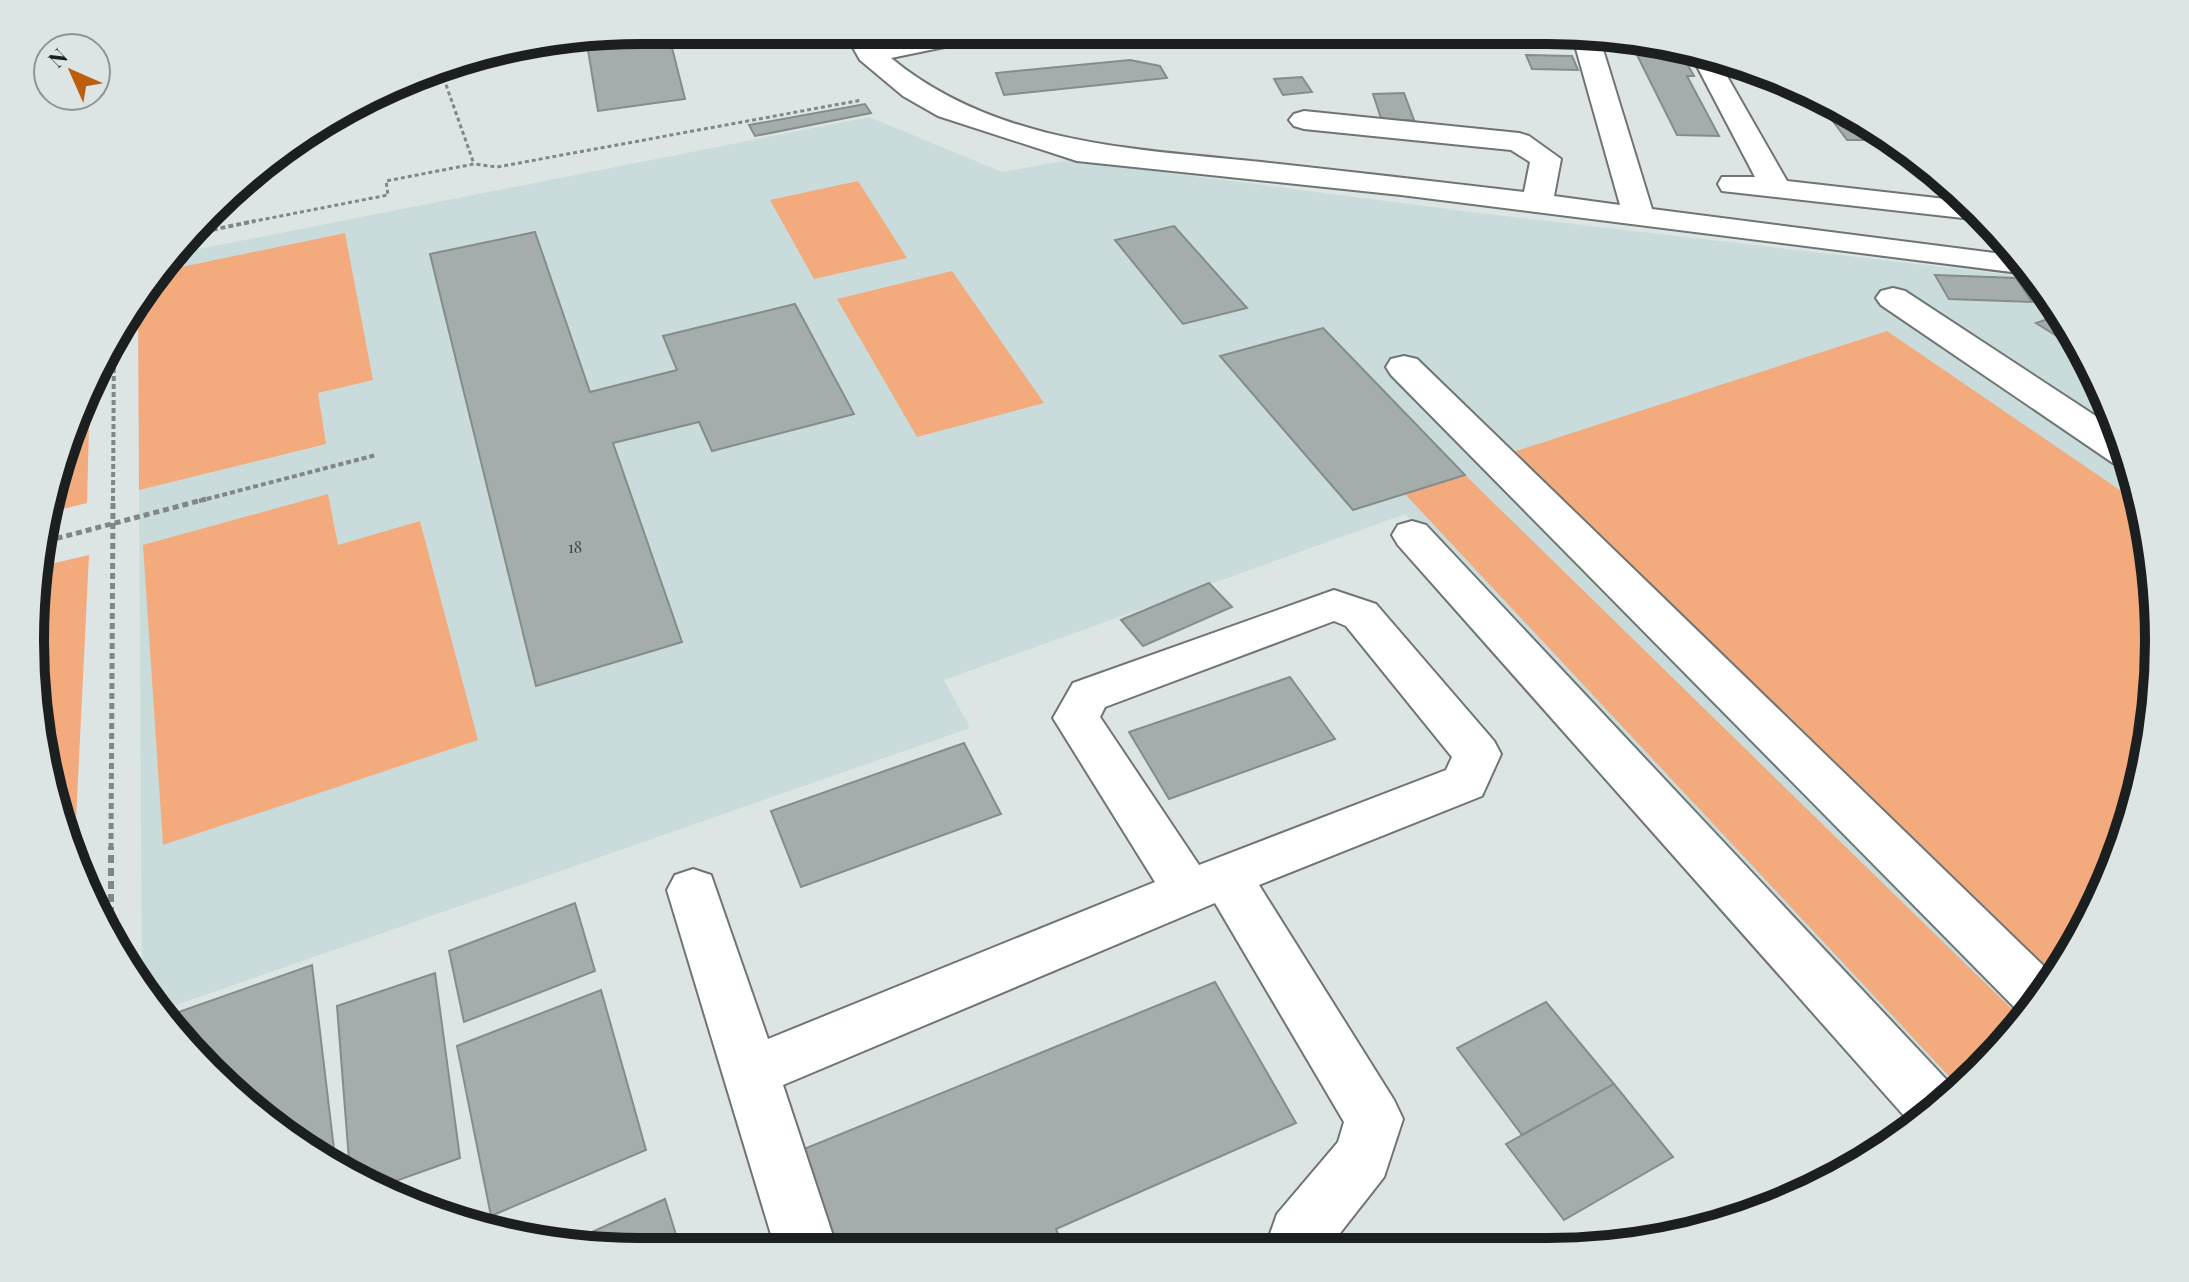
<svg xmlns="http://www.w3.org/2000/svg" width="2189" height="1282" font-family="'Playfair Display',serif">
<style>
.built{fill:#c9dbda}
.green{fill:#f3ab7e}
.building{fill:#a5acac;stroke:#858c8c;stroke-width:2}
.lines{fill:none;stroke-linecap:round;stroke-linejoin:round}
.minor-casing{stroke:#6e7575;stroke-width:4}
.path-far3{stroke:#818787;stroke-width:3;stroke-dasharray:4 3;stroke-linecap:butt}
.path-far2{stroke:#818787;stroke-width:4;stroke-dasharray:5 3;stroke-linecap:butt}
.path-far1{stroke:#818787;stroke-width:5;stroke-dasharray:6 4;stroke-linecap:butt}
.path{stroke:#818787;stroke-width:6;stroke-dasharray:8 5;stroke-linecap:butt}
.minor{fill:#fff;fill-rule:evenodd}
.labels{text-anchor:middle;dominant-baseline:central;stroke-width:6;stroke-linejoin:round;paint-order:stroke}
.number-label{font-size:16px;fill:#3e4242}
.rim{fill:none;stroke:#1c1f1f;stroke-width:10}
</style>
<rect width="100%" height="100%" fill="#dce4e4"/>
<polygon class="built" points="869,117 1002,172 1069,160 1462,211 2036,278 2056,302 2113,408 2147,522 2159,641 2147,761 2112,875 2056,981 1952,1099 1405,514 944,680 970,728 156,1012 142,986 138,296 179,253"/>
<g class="green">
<polygon points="858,181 907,258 814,279 770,200"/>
<polygon points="345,233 373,380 318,393 326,444 139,490 138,296 162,271"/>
<polygon points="952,271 1044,403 917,437 837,299"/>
<polygon points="1887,331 2143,506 2147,522 2159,641 2147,761 2112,875 2055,981 1507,454"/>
<polygon points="90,388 87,503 51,512 62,445"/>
<polygon points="1465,475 2022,1019 1961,1089 1405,494"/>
<polygon points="328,494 338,545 420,521 478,740 163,845 143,545"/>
<polygon points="89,555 74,860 62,837 30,641 42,566"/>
</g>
<g class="building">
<polygon points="1629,39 1679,50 1694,76 1687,76 1719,136 1677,135"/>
<polygon points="670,40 685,99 598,111 588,50"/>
<polygon points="1526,55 1572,56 1578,70 1532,69"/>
<polygon points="1130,60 1160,66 1167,78 1004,95 996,73"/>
<polygon points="1302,77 1312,92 1283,95 1274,79"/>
<polygon points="1404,93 1414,120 1382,121 1373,94"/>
<polygon points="1817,100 1888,133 1896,140 1847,140"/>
<polygon points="865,104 871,113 755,136 749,125"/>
<polygon points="1174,226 1247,308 1183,324 1115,240"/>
<polygon points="535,232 590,392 677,370 663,336 795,304 854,414 712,451 699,422 613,443 682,642 536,686 430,254"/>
<polygon points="1935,275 2016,278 2032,302 1949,299"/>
<polygon points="2063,314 2084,353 2036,323"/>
<polygon points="1323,328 1465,475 1353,510 1220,356"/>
<polygon points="1209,583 1232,607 1143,646 1121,620"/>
<polygon points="1290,677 1335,739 1169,799 1129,732"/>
<polygon points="964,743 1001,814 801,887 771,811"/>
<polygon points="575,903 595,971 464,1022 449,951"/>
<polygon points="312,965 336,1166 301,1149 162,1018"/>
<polygon points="435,973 460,1158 379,1187 350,1173 337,1006"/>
<polygon points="1215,982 1296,1123 1056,1229 1066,1251 825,1251 794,1153"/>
<polygon points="601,990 646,1150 491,1216 457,1046"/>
<polygon points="1546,1002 1614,1084 1522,1135 1457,1048"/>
<polygon points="1614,1084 1673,1157 1564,1220 1506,1144"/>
<polygon points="665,1199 681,1251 601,1251 565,1244"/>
</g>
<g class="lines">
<g class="minor-casing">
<g id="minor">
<path d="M 843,30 L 869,30 L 878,44 L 947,30 L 975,30 L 964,43 L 891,58 C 998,146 1138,149 1270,163 C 1355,172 1439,182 1524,192 L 1530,162 L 1511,150 L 1304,129 L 1294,126 L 1289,120 L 1294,114 L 1304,111 L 1519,133 L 1529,136 L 1561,159 L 1554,196 L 1620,205 L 1571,31 L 1598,33 L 1652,209 L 2018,256 L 2035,275 L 1401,195 L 1077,161 L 938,116 L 903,96 L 860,60 Z"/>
<polygon points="1689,51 1716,57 1787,181 1972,202 1990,221 1722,191 1718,184 1722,177 1755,177"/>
<polygon points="1893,288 1905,291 2120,432 2130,465 2113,463 1881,305 1876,298 1881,291"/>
<polygon points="1404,356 1417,359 2057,979 2024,1017 1391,375 1386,367 1391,359"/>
<polygon points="1412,521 1426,525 1957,1091 1951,1100 1914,1127 1398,545 1392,535 1398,525"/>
<path d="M 1334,590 L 1376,604 L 1494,741 L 1501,754 L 1482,796 L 1259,885 L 1394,1100 L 1403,1119 L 1384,1177 L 1326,1251 L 1264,1251 L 1277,1214 L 1338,1142 L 1344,1122 L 1215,903 L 783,1085 L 838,1251 L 776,1251 L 667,890 L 675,875 L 693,869 L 711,875 L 768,1039 L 1155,882 L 1053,718 L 1073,683 ZM 1334,621 L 1346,626 L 1452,757 L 1446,770 L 1199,865 L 1100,717 L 1105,707 Z"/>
</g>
</g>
<g class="path-far3">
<polyline points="439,65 474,164"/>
<polyline points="245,223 388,195 386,181 474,164 497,167 862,100"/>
</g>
<g class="path-far2">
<polyline points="197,233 255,221"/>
<polyline points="113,501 114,340"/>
<polyline points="199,501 376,455"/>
</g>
<g class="path-far1">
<polyline points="47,541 206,499"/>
<polyline points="111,849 113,499"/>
</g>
<polyline class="path" points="111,928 111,847"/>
<use href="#minor" class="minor"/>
</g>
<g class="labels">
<g class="number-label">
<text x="575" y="546">18</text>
</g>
</g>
<path d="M0 0H2189V1282H0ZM641 44H1548A597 597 0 0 1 2145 641V641A597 597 0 0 1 1548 1238H641A597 597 0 0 1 44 641V641A597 597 0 0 1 641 44Z" fill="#dce4e4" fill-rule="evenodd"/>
<path class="rim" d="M641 44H1548A597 597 0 0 1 2145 641V641A597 597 0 0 1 1548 1238H641A597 597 0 0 1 44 641V641A597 597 0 0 1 641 44Z"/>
<g transform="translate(72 72) rotate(315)"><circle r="38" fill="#dce4e4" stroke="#8f9595" stroke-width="2"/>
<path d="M0-6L14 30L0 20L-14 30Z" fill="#bb5e0e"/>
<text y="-12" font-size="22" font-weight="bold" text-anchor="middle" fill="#1c1f1f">N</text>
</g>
</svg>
